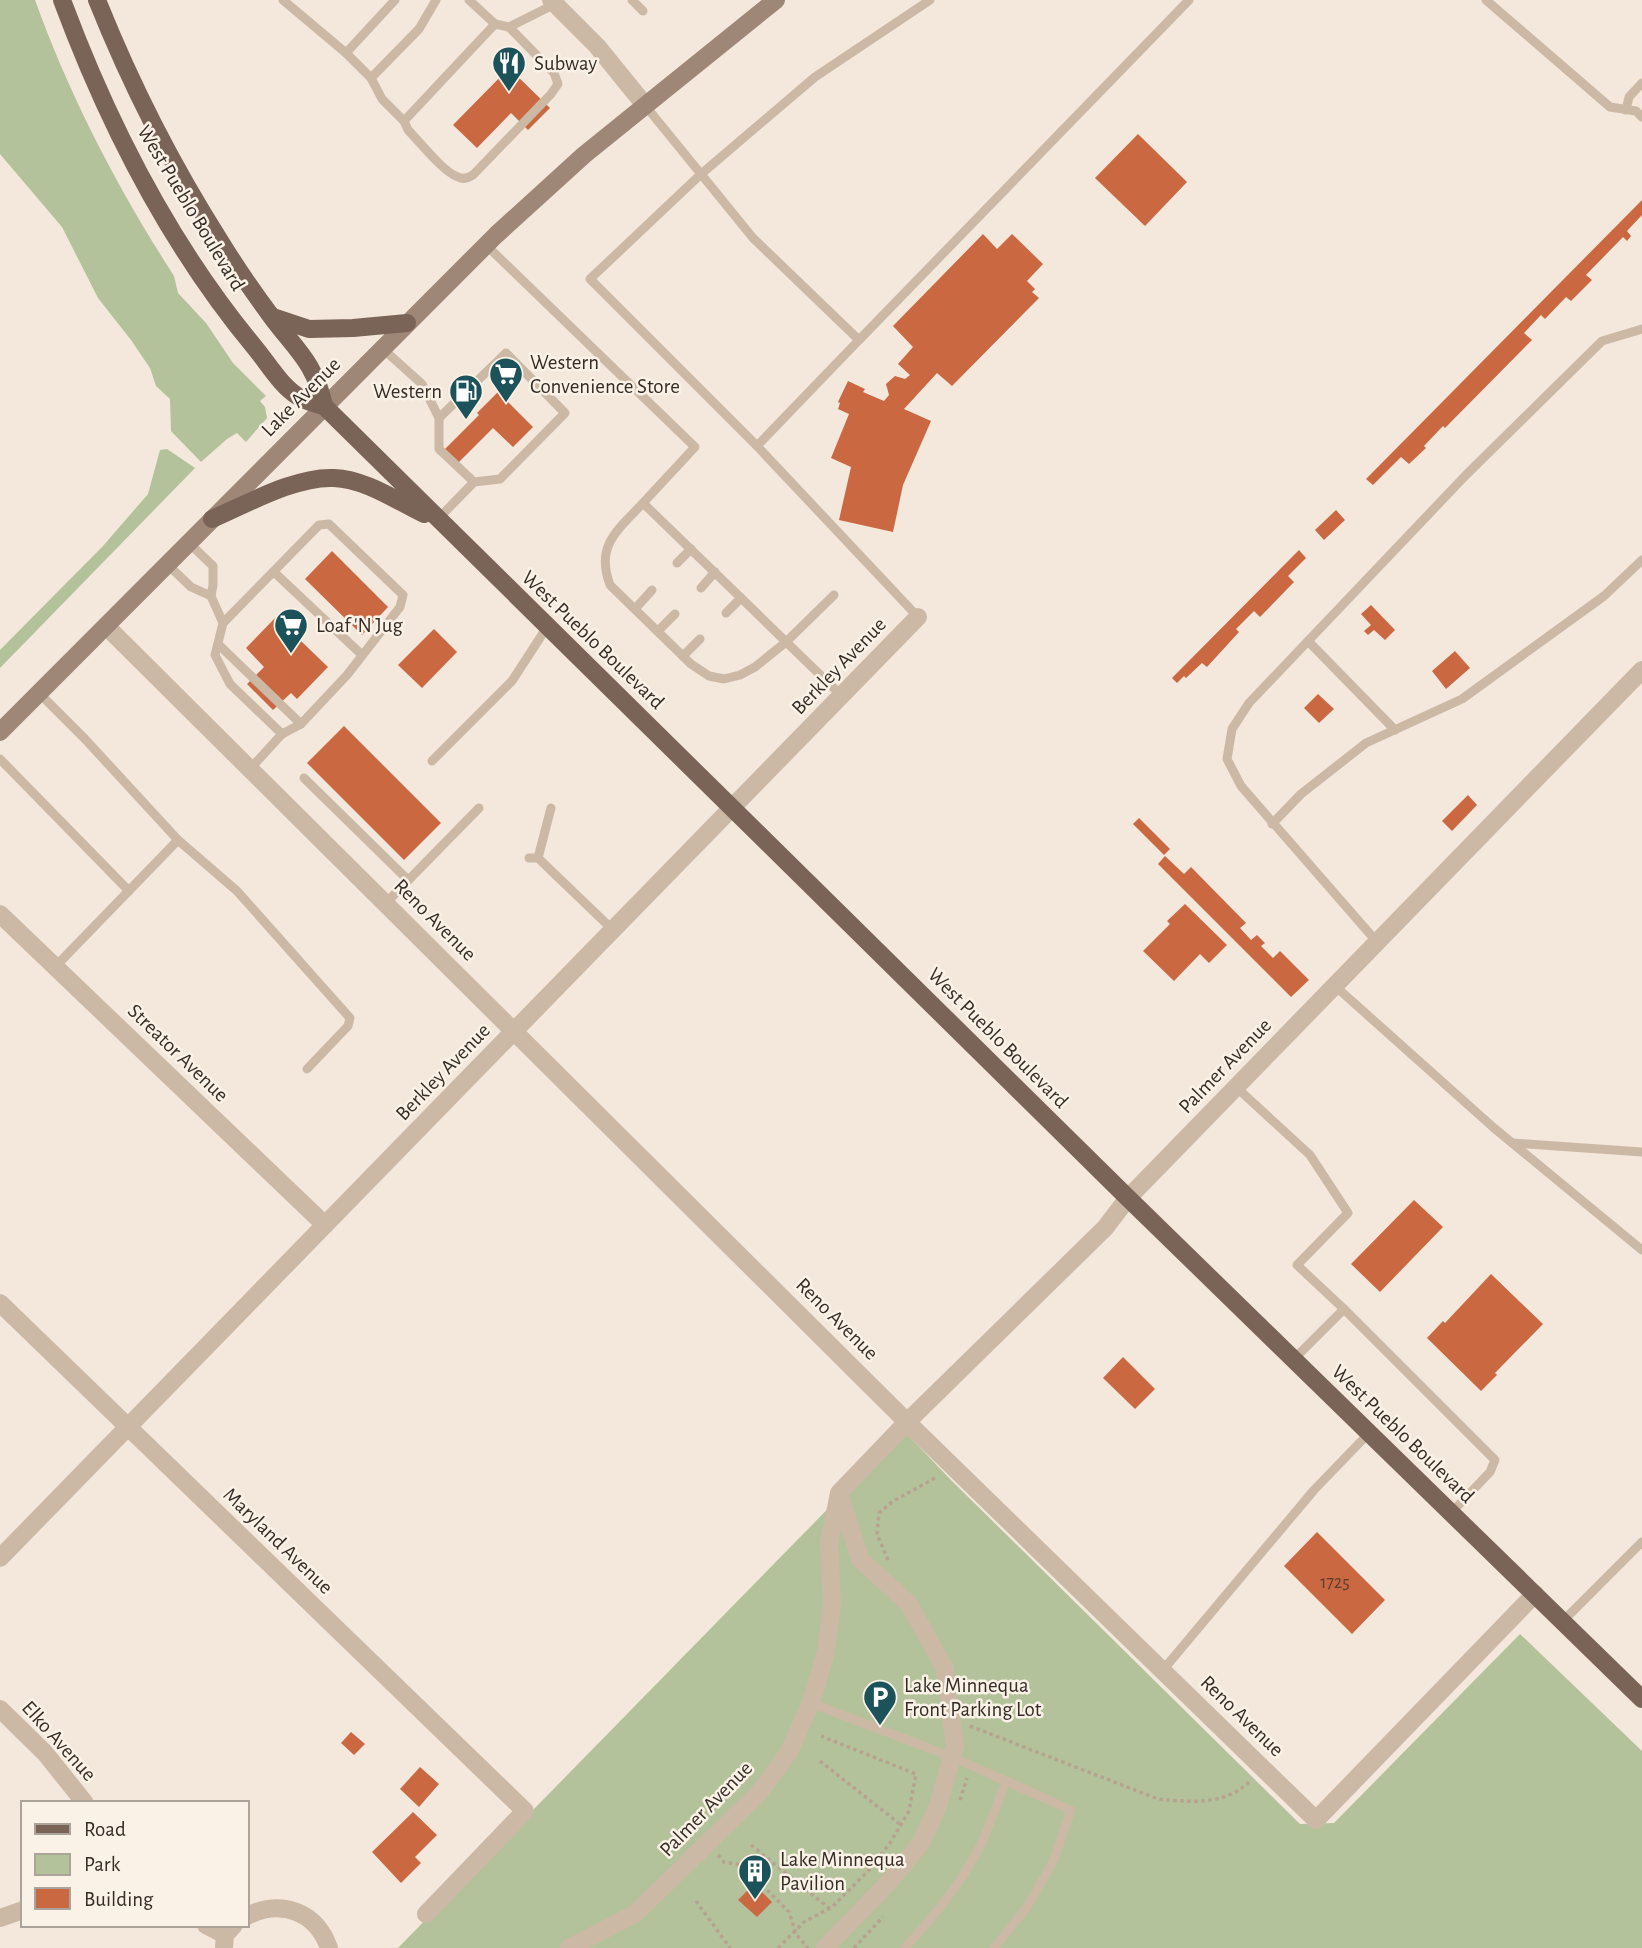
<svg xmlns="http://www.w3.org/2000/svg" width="1642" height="1948" font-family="'Alegreya Sans',sans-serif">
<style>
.green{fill:#b3c29a}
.building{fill:#ca6842}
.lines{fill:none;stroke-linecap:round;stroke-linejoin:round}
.path{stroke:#b7a291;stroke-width:3.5;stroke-dasharray:3.5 3.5;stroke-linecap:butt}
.lane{stroke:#cbb9a6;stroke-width:9}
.street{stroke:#cbb9a6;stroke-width:18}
.secondary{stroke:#9f8778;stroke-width:18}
.primary{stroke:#7a6458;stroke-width:18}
.labels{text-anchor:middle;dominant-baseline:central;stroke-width:5;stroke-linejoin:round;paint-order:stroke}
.number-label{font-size:18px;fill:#5c3c2e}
.poi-label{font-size:21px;fill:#372d27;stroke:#faf2e7;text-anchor:start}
.street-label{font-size:21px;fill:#372d27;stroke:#faf2e7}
</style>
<rect width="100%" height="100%" fill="#f3e8db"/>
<g class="green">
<path d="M 0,0 L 35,0 C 70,97 118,189 174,276 L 178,293 L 206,323 L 233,363 L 266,396 L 260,401 L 265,407 L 267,418 L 246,442 L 237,433 L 227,439 L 201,462 L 171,431 L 170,399 L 156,386 L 150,368 L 131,340 L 98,298 L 62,227 L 0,154 Z"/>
<polygon points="167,449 195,468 0,668 0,650 103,546 148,494 160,450"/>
<polygon points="904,1431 952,1481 1300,1824 1334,1823 1520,1634 1642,1751 1642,1948 398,1948"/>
</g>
<g class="building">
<polygon points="509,68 550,108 528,130 511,113 477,148 453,125"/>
<polygon points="1138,134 1187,182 1145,226 1095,178"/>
<polygon points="1642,200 1642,215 1627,231 1631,236 1627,241 1623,237 1586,275 1592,280 1571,301 1566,297 1545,319 1541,315 1524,333 1532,340 1445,428 1443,426 1424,446 1426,448 1409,464 1401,457 1373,485 1366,479"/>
<polygon points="983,234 997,249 1012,234 1043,264 1027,281 1035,289 1032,292 1039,298 952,386 937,373 904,409 931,421 903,485 893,532 839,520 851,467 831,458 849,414 838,409 840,403 838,402 848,381 865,389 863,392 884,401 889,395 886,384 895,376 905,379 910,375 898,364 913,347 893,326"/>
<polygon points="498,392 533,427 513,447 493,428 457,464 444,450 479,415 477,413"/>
<polygon points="1336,510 1345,520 1324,540 1315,530"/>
<polygon points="1299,550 1306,558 1288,576 1294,582 1260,617 1254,611 1236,629 1239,632 1207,667 1202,663 1186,678 1184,676 1177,683 1172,678"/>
<polygon points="332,551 388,607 362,635 305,579"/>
<polygon points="1371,605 1395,630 1385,640 1374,630 1368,635 1364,631 1371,625 1361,614"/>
<polygon points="276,617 328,667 297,699 291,693 273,710 247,684 264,667 246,648"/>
<polygon points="434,629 457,652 422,688 398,665"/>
<polygon points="1455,651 1470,668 1446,689 1432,671"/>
<polygon points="1318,694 1334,709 1319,723 1304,708"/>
<polygon points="344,726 441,823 404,860 307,763"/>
<polygon points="1468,795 1477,805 1452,831 1442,821"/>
<polygon points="1139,818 1170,849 1164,855 1133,824"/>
<polygon points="1165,856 1184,874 1191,867 1246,923 1240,928 1251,940 1257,935 1265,943 1261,946 1273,958 1280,951 1309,980 1291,997 1158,864"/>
<polygon points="1185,904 1227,945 1209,963 1200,954 1174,981 1143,951 1170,924 1167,921"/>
<polygon points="1414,1200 1443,1227 1380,1292 1351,1264"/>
<polygon points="1491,1274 1543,1324 1495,1373 1497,1375 1481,1391 1427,1338 1443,1321 1445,1323"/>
<polygon points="1123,1357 1155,1389 1135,1409 1103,1378"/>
<polygon points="1317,1532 1385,1600 1352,1634 1284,1566"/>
<polygon points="351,1732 365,1744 354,1755 341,1743"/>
<polygon points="420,1767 439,1784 419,1807 400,1789"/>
<polygon points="413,1812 437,1835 415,1857 421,1863 401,1883 372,1852"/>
<polygon points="754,1884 772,1902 757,1917 738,1900"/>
</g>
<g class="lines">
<g class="path">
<polyline points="888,1560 877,1534 879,1513 893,1501 937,1477"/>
<path d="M 970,1726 L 1158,1799 C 1190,1802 1225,1806 1250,1781"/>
<polyline points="820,1761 901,1825"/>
<polyline points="960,1800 967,1778"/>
<polyline points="751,1845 830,1909"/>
<polyline points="718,1855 724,1862 742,1865 789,1912 796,1934 808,1948"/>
<polyline points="696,1901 730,1948"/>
<polyline points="778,1948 804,1922 832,1907 870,1869 890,1843 909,1811 916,1774 821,1736"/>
<polyline points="854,1948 883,1917"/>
</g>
<g class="lane">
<polyline points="283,0 346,53 395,0"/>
<polyline points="436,0 419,29 371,78 382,99 404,121 495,24 509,27 555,4"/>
<polyline points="469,0 495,24"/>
<polyline points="632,0 643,11"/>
<polyline points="1486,0 1610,107 1636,111 1642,117"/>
<polyline points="346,53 371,78"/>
<polyline points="644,104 753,238 859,340 757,446 918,617"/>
<polyline points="1626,110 1629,97 1642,83"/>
<path d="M 404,121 L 408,130 C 420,142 443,172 458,177 C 464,180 469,178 474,174 L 551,94 L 558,84 L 554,73 L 509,27"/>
<polyline points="486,245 695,447 643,503 842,696"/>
<polyline points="859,340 1189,0"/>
<polyline points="382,348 422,384 439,418 439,449 474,482 438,519"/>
<polyline points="439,418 506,353 565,413 500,479 474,482"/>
<polyline points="757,446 590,279 700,175 815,77 930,0"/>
<path d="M 643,503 C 618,530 595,545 610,585 L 691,664 L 709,676 L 724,679 L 740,675 L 755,667 L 786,642 L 834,595"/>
<polyline points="677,563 691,549"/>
<polyline points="167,564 191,587 211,596 213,585 213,566 188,542"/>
<polyline points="274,572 361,654"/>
<polyline points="701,588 715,572"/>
<polyline points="211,596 223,623 215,655 230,684 282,734 250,769"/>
<polyline points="635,609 652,590"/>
<polyline points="726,613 741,598"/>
<polyline points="223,623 319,525 329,524 403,595 400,607 347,675 301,724 282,734"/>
<polyline points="658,631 675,614"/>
<polyline points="1308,641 1395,730"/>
<polyline points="218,644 301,724"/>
<polyline points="683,656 700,639"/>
<polyline points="39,693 85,739 178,840 55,967"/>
<polyline points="0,759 129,891"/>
<polyline points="432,761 512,681 547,627"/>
<polyline points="304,778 408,880"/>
<polyline points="1272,824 1301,794 1366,743 1462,699 1604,596 1642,560"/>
<polyline points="178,840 237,891 350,1018 348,1026 307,1069"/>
<polyline points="529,858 538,858 613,930"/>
<polyline points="538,858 551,808"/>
<polyline points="386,903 479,808"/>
<polyline points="1377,942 1241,786 1227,759 1232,729 1249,703 1465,476 1602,341 1642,329"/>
<polyline points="1335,986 1494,1128 1642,1250"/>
<polyline points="1236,1087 1310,1155 1348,1213 1297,1265 1344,1309 1294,1359"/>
<polyline points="1513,1143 1642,1152"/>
<polyline points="1344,1309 1495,1460 1490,1472 1451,1513"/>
<polyline points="1563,1621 1642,1542"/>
<polyline points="1163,1670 1314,1490 1369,1433"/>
<polyline points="811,1703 952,1757 1071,1810 1053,1862 1027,1907 994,1948"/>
<path d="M 905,1948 C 934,1916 963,1882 982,1842 C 991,1822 998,1801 1006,1781"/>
</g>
<g class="street">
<polyline points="551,0 597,46 644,104"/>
<polyline points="106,626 907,1422 1316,1820 1535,1594"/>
<polyline points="0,914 325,1225"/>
<polyline points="0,1303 525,1811 426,1914"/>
<polyline points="0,1558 918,617"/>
<polyline points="0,1709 45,1753 85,1803"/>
<path d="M 247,1916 C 281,1899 316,1911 329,1948"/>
<polyline points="0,1918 23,1910"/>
<polyline points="206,1925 225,1935"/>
<polyline points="224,1948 225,1935 234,1925"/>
<polyline points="569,1948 635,1914 759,1793 789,1752 811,1703 826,1652 832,1603 829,1543 839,1493 907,1422 1105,1228 1128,1198 1642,670"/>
<polyline points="825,1948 890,1881 921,1843 938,1806 955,1746 945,1669 909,1604 860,1559 840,1495"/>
</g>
<polyline class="secondary" points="0,732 496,235 584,155 776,0"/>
<g class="primary">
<path d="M 62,0 C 108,124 171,247 256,349 C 269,365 281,386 299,397 C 306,401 315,404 324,406 L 1128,1198 L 1642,1699"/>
<path d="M 97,0 C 131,85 171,164 220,241 C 236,267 253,292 271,316 C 296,350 315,362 324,406"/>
<polyline points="273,317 309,329 353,328 407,323"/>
<path d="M 212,519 C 247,504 296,476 334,478 C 365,479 397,501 424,514"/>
</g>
</g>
<defs>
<g id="restaurant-pin" transform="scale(1.75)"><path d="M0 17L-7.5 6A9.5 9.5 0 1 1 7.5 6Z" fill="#1c535a" stroke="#faf2e7"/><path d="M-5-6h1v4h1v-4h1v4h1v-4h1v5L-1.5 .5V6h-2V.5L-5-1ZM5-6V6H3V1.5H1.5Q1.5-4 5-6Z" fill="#fff"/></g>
<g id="supermarket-pin" transform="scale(1.75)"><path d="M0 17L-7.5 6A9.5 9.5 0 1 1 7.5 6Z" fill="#1c535a" stroke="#faf2e7"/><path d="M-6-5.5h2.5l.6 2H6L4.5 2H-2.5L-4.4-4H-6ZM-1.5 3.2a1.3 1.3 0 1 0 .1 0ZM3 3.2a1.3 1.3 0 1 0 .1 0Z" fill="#fff"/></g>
<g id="fuel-pin" transform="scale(1.75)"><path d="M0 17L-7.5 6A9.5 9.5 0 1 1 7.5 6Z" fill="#1c535a" stroke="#faf2e7"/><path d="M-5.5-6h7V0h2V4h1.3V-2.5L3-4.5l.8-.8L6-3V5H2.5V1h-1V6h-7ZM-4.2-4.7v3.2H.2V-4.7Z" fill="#fff"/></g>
<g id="parking-pin" transform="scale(1.75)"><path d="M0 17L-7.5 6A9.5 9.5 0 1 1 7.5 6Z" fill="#1c535a" stroke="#faf2e7"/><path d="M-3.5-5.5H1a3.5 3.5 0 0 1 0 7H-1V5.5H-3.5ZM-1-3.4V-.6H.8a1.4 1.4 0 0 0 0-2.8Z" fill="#fff"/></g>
<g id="building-pin" transform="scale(1.75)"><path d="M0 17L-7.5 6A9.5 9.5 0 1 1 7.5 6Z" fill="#1c535a" stroke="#faf2e7"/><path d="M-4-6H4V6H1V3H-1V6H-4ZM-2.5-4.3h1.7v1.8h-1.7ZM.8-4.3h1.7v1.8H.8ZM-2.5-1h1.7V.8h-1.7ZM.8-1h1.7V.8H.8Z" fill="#fff"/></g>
</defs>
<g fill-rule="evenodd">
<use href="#restaurant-pin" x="509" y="63"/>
<use href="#supermarket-pin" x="506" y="374"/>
<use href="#fuel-pin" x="466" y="391"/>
<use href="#supermarket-pin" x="291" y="625"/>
<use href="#parking-pin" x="880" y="1697"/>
<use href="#building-pin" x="755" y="1871"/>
</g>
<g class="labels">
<g class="number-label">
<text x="1335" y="1583">1725</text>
</g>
<g class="poi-label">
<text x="534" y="63">Subway</text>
<text x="530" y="362">Western<tspan x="530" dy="24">Convenience Store</tspan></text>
<text x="442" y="391" text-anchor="end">Western</text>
<text x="316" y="625">Loaf 'N Jug</text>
<text x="904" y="1685">Lake Minnequa<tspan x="904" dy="24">Front Parking Lot</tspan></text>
<text x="780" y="1859">Lake Minnequa<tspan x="780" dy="24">Pavilion</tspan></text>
</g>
<g class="street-label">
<text transform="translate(191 208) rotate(59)">West Pueblo Boulevard</text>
<text transform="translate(301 397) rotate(-45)">Lake Avenue</text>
<text transform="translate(593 640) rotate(44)">West Pueblo Boulevard</text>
<text transform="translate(839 666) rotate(-46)">Berkley Avenue</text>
<text transform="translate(435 920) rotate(45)">Reno Avenue</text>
<text transform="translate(998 1038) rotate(45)">West Pueblo Boulevard</text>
<text transform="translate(178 1053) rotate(44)">Streator Avenue</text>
<text transform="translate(1225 1066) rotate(-46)">Palmer Avenue</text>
<text transform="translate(443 1072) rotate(-46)">Berkley Avenue</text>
<text transform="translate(837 1319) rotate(45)">Reno Avenue</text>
<text transform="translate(1403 1434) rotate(44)">West Pueblo Boulevard</text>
<text transform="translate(278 1541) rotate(44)">Maryland Avenue</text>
<text transform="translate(1242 1716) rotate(44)">Reno Avenue</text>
<text transform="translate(59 1741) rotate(48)">Elko Avenue</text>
<text transform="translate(706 1809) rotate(-46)">Palmer Avenue</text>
</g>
</g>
<rect x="21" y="1801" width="228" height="126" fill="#faf2e7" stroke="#aca39a" stroke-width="2"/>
<rect x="35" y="1824" width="35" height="10" fill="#7a6458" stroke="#aca39a" stroke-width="2"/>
<text x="84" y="1836" font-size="21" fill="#372d27">Road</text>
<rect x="35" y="1854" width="35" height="21" fill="#b3c29a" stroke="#aca39a" stroke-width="2"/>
<text x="84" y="1871" font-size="21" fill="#372d27">Park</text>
<rect x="35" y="1888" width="35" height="21" fill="#ca6842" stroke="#aca39a" stroke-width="2"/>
<text x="84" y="1906" font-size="21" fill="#372d27">Building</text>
</svg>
